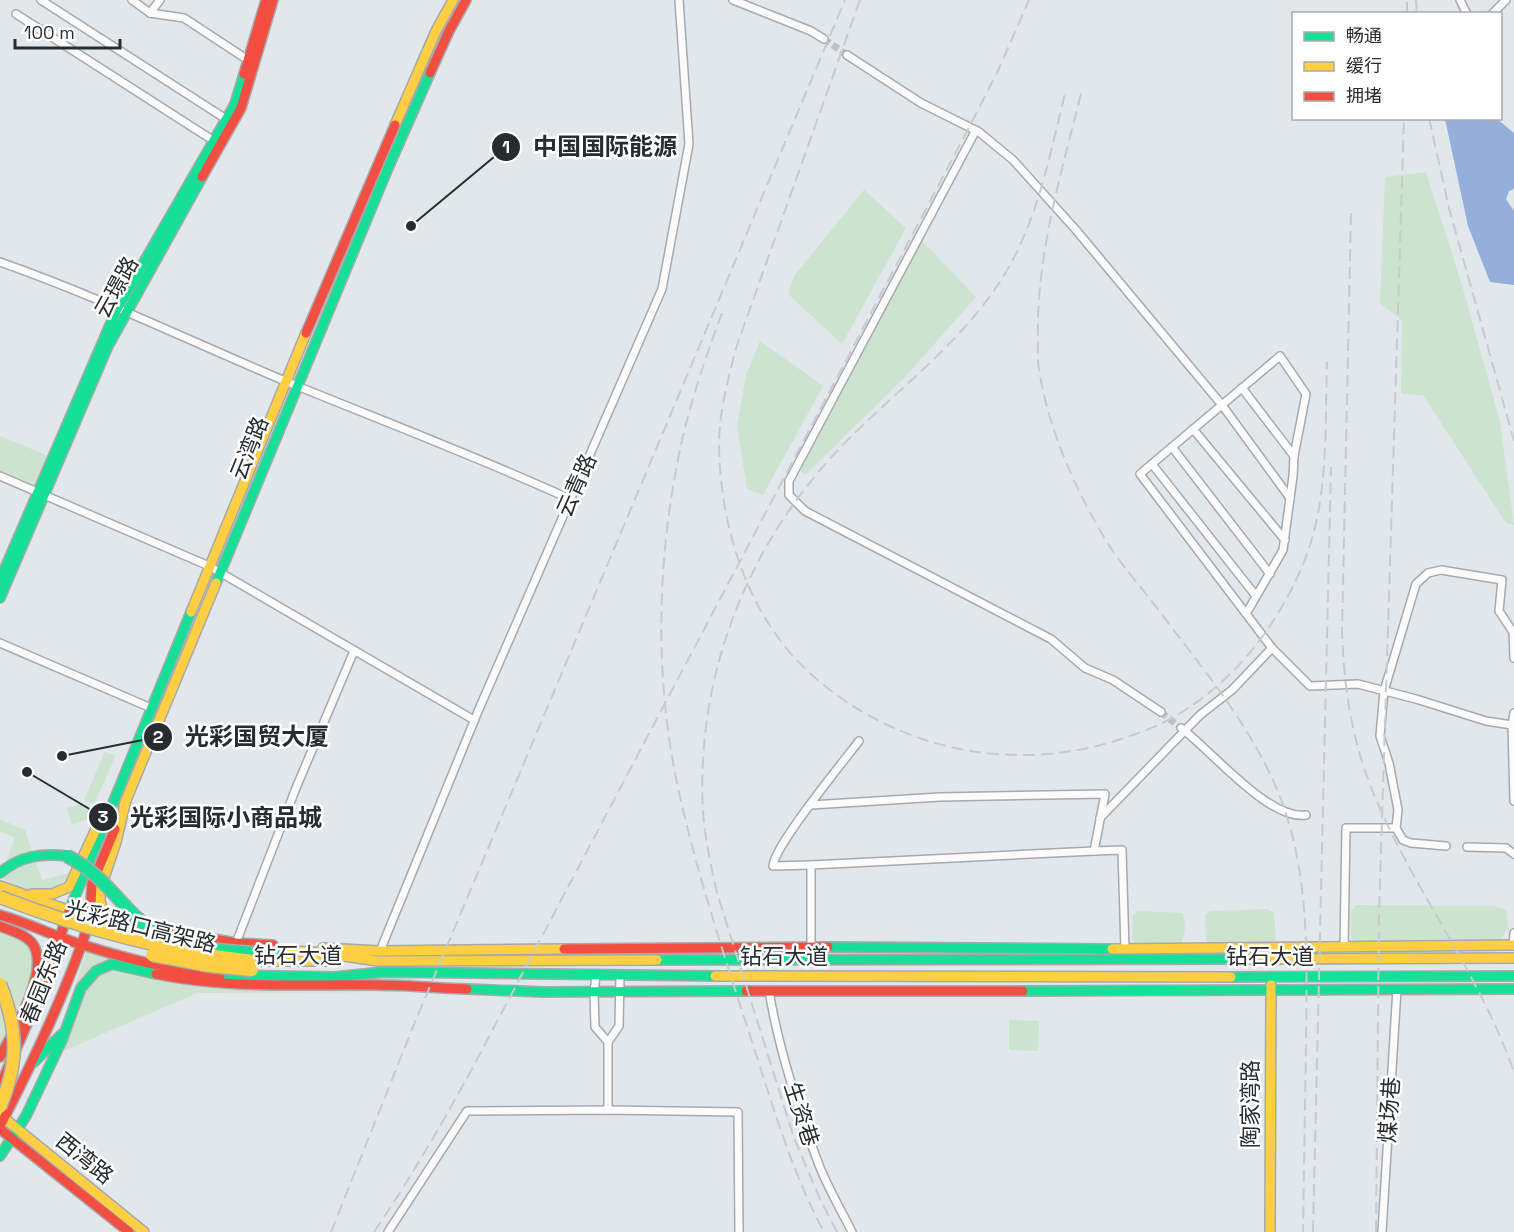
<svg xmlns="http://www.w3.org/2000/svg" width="1514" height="1232" font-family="'Space Grotesk','Noto Sans SC',sans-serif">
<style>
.green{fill:#cbe3cf}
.water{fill:#94afda}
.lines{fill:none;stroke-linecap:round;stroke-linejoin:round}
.street-tunnel{stroke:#bdc2c6;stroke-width:7;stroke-dasharray:7 3.5;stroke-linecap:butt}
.street-casing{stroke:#a6a9ad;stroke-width:10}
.fast-casing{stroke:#a6a9ad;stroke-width:12}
.slow-casing{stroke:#a6a9ad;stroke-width:12}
.jam-casing{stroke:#a6a9ad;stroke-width:12}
.street{stroke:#fbfbfc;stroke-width:7}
.fast{stroke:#16e098;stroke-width:9}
.slow{stroke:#ffcf43;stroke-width:9}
.jam{stroke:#f24e42;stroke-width:9}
.rail{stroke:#c9cacc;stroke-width:2;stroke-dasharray:12 6;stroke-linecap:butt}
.fast-bridge-casing{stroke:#a6a9ad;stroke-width:15;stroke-linecap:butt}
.slow-bridge-casing{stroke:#a6a9ad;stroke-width:15;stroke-linecap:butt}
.fast-bridge{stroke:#16e098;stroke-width:12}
.slow-bridge{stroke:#ffcf43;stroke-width:12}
.labels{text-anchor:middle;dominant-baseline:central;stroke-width:5;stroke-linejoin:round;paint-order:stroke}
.street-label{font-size:22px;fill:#292c2f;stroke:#fff}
.leader{fill:none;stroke:#292c2f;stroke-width:2}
.callout-dot{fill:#292c2f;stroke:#fff;stroke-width:2}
.mark-label{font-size:18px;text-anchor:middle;font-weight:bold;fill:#fff}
.callout-label{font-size:24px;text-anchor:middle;font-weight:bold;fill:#292c2f;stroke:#fff;stroke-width:5;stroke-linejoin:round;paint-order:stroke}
</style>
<rect width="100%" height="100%" fill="#e2e7ec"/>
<g class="green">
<polygon points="1426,172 1462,285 1500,422 1514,525 1506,523 1423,395 1401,394 1402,320 1380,303 1385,177"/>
<polygon points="864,190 906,228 842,344 788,294 794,276"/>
<polygon points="918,237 976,297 903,379 805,475 797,467"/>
<polygon points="760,341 823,386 763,495 747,489 737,426 746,375"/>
<polygon points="0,436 46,455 49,460 36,488 0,473"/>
<polygon points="105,752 116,755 94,804 84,800"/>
<polygon points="81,804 92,808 88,819 72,825 67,808"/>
<path d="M 0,819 L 25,830 L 42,880 L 69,873 C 64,885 50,895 35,893 C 24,891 10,882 0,877 L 15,838 L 0,831 Z"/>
<polygon points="1356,905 1495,906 1506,910 1508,928 1500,941 1355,941 1351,939 1351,911"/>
<polygon points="1267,909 1274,913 1276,941 1273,944 1210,944 1206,941 1205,916 1210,911"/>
<path d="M 1138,911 L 1182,913 C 1186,921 1186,935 1181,943 L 1135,943 L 1132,940 L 1133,915 Z"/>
<path d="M 0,930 C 19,939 37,942 35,967 L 0,1049 Z"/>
<polygon points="86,953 176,975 289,981 416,977 410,992 197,993 50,1057"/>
<polygon points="1009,1020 1039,1021 1038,1051 1009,1050"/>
</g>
<polygon class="water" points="1445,119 1497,119 1514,133 1514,189 1509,191 1506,199 1514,211 1514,285 1490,282 1468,226"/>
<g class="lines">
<g class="street-tunnel">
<polyline points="824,39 847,55"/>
<polyline points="1161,712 1181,728"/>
</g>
<g class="street-casing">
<g id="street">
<polyline points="41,0 226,119"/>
<polyline points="132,0 150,13"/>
<polyline points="160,0 150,13 184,18 248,60"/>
<polyline points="733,0 811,31 824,39"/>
<polyline points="1460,0 1467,14"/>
<polyline points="16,14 214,141"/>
<polyline points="1492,14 1506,0"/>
<polyline points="847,55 921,103 979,132 1013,160 1076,230 1222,405 1290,498"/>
<polyline points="976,130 789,481 789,495 805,511 1051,639 1085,668 1113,680 1161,712"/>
<path d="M 0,262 C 97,296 190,341 285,381 C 380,420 476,456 570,499"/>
<polyline points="1242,388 1294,456"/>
<polyline points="1193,429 1285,540"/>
<polyline points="1172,447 1270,574"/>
<polyline points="1152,464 1256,596"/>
<polyline points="0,476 209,566 474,720"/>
<polyline points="1246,614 1283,550 1293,476 1294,456 1306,394 1280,356 1140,474 1272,648"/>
<polyline points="0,643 151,708"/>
<polyline points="1514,713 1512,725 1514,801"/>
<path d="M 1181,728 C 1210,749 1269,821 1306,815"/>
<polyline points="811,805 940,797 1105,794 1094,851"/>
<polyline points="1100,818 1200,715 1232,690 1272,648 1310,686 1358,684 1416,699 1486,721 1512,725"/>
<polyline points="1446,846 1411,843 1403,840 1396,828 1398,810 1389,763 1380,736 1384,691 1416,584 1428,573 1441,570 1502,580 1499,611 1513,632 1514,658"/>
<polyline points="1467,847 1506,848 1514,854"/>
<path d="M 811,865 L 773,866 C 774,846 843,762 859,741"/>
<polyline points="236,943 296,788 354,651"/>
<polyline points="1513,945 1514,933"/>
<polyline points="1344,947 1346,828 1396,828"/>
<polyline points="380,951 479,709 662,289 689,144 679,0"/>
<polyline points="811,960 811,865 1094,851 1122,850 1125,949"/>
<polyline points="596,976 594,992 595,1027 608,1042"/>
<path d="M 769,991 C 779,1051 798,1109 819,1165 C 828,1188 841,1210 852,1232"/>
<polyline points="608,1110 608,1042 619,1026 620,976"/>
<polyline points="388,1232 467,1111 608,1110 738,1112 739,1232"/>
<polyline points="1382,1232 1397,989"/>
</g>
</g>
<g class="fast-casing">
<g id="fast">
<polyline points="0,580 117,309 235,104 244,74"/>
<polyline points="216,583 388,168 430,73"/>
<polyline points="0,598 108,346 202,177"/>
<path d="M 0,873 C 20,856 41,853 67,856"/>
<polyline points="69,911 191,612"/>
<polyline points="828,947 1112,949"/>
<polyline points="657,960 1239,959"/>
<polyline points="220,975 334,977 384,972 715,976"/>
<polyline points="1231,977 1514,976"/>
<polyline points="467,989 543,992 746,991"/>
<polyline points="1023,991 1514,989"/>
<polyline points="34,1062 62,1034"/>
<polyline points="0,1156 26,1116 62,1040 81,988 96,971 112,964 156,974"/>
</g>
</g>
<g class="slow-casing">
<g id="slow">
<polyline points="395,125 436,31 453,0"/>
<polyline points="191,612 306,333"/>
<polyline points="124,805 216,583"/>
<polyline points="0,886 90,918 156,934"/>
<polyline points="32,894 52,894 69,887 96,829"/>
<polyline points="119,920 104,912 100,902 100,890 116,842 126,800"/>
<polyline points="323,948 380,951 564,949"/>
<polyline points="266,949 324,953 378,961 657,960"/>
<polyline points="1112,949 1514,945"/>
<polyline points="1239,959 1514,958"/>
<polyline points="253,961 338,961"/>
<polyline points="715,976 1231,977"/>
<polyline points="0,1115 144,1232"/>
<polyline points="1270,1232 1271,985"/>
</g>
</g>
<g class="jam-casing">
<g id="jam">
<polyline points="430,73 449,31 466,0"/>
<polyline points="244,74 266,0"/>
<polyline points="202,177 241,108 273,0"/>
<polyline points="306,333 395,125"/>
<path d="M 0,915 C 29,923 55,937 83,945 C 127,959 174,971 220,975"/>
<polyline points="90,918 92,884 115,829"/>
<path d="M 0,926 C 11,931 30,935 35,948 C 47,976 13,1032 0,1057"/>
<polyline points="156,929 236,943 273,945"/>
<polyline points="564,949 828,947"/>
<path d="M 156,974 C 228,989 301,984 375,985 C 406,985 437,988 467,989"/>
<polyline points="746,991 1023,991"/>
<polyline points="0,1086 43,987 68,913"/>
<path d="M 0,1126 C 34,1060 67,991 90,920"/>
<polyline points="0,1129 129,1232"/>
</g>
</g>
<use href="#street" class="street"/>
<use href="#fast" class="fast"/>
<use href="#slow" class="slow"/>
<use href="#jam" class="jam"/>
<g class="rail">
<path d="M 860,0 L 736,348 C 728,380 719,412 719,445 C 720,527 748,618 811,674 C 896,751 1016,775 1124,738 C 1142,732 1161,725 1177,715 C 1236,680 1278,625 1304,562 C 1329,500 1325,428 1327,362"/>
<polyline points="1416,0 1417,14"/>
<polyline points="1407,14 1407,0"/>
<path d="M 1081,94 C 1061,174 1036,256 1038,339 C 1038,349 1037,360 1039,370 C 1049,431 1074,486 1105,539 C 1121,565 1142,588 1160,612 C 1205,672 1255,730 1282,802 C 1310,879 1307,961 1306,1043 C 1305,1106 1304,1169 1303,1232"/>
<polyline points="1429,118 1449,208 1514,441"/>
<path d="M 1351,213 L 1342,631 C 1344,692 1353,748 1378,804 C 1418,896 1481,977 1514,1072"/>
<path d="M 722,313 C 707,353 693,394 683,436 C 656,554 653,683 681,801 C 698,875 721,946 744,1017 C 768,1089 788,1165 824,1232"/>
<polyline points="331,1232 415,1022 845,0"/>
<path d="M 374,1232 C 410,1179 442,1124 473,1067 L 965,135 L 997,73 L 1029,0"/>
<path d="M 837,1232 L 820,1199 L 794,1138 L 717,893 C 711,866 705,839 703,811 C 696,676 746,548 838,450 C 894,391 958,348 1003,277 C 1038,221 1050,153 1066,90"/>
<polyline points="1313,1232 1331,467"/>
<polyline points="1376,1232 1379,915 1404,118"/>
</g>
<g class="fast-bridge-casing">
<path id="fast-bridge" d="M 67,856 C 100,873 111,893 136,917 C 173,953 229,951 277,954"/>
</g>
<g class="slow-bridge-casing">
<g id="slow-bridge">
<path d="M 0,897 C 83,929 165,951 253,961"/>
<polyline points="152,955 210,966 252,970"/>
<path d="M 0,984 C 18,1029 19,1062 0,1107"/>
</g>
</g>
<use href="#fast-bridge" class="fast-bridge"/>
<use href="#slow-bridge" class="slow-bridge"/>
</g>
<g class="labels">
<g class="street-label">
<text transform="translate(116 287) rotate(-61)">云璟路</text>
<text transform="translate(249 448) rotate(-68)">云湾路</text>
<text transform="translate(576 485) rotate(-66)">云青路</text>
<text transform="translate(141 926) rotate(14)">光彩路口高架路</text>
<text x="298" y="955">钻石大道</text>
<text x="784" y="956">钻石大道</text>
<text x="1270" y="956">钻石大道</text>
<text transform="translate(43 982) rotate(-68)">春园东路</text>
<text transform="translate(1250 1104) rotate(-90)">陶家湾路</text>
<text transform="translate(1389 1110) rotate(-86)">煤场巷</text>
<text transform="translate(802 1114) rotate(72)">生资巷</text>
<text transform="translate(85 1158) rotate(39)">西湾路</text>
</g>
</g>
<path class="leader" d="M411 226L506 147M62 756L158 737M27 772L103 817"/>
<g class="callout-dot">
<circle cx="411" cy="226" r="6"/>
<circle cx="62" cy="756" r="6"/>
<circle cx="27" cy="772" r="6"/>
<circle cx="506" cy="147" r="15"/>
<circle cx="158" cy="737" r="15"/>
<circle cx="103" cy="817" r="15"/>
</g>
<g class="mark-label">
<text x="506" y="153">1</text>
<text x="158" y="743">2</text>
<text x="103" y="823">3</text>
</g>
<g class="callout-label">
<text x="605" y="155">中国国际能源</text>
<text x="257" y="745">光彩国贸大厦</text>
<text x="226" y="826">光彩国际小商品城</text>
</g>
<rect x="1292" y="12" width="210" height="108" fill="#ffffff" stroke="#a9abac" stroke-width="1.5"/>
<rect x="1304" y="32" width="30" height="9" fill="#16e098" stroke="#a9abac" stroke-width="1.5"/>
<text x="1346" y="42" font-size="18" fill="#292c2f">畅通</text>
<rect x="1304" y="62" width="30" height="9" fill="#ffcf43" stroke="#a9abac" stroke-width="1.5"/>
<text x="1346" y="72" font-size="18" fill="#292c2f">缓行</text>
<rect x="1304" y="92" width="30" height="9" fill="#f24e42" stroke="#a9abac" stroke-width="1.5"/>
<text x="1346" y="102" font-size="18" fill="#292c2f">拥堵</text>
<path d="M15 39v9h105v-9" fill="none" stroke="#292c2f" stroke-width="3"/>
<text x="24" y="39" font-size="18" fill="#292c2f" stroke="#ffffff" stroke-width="4.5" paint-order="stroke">100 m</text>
</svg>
